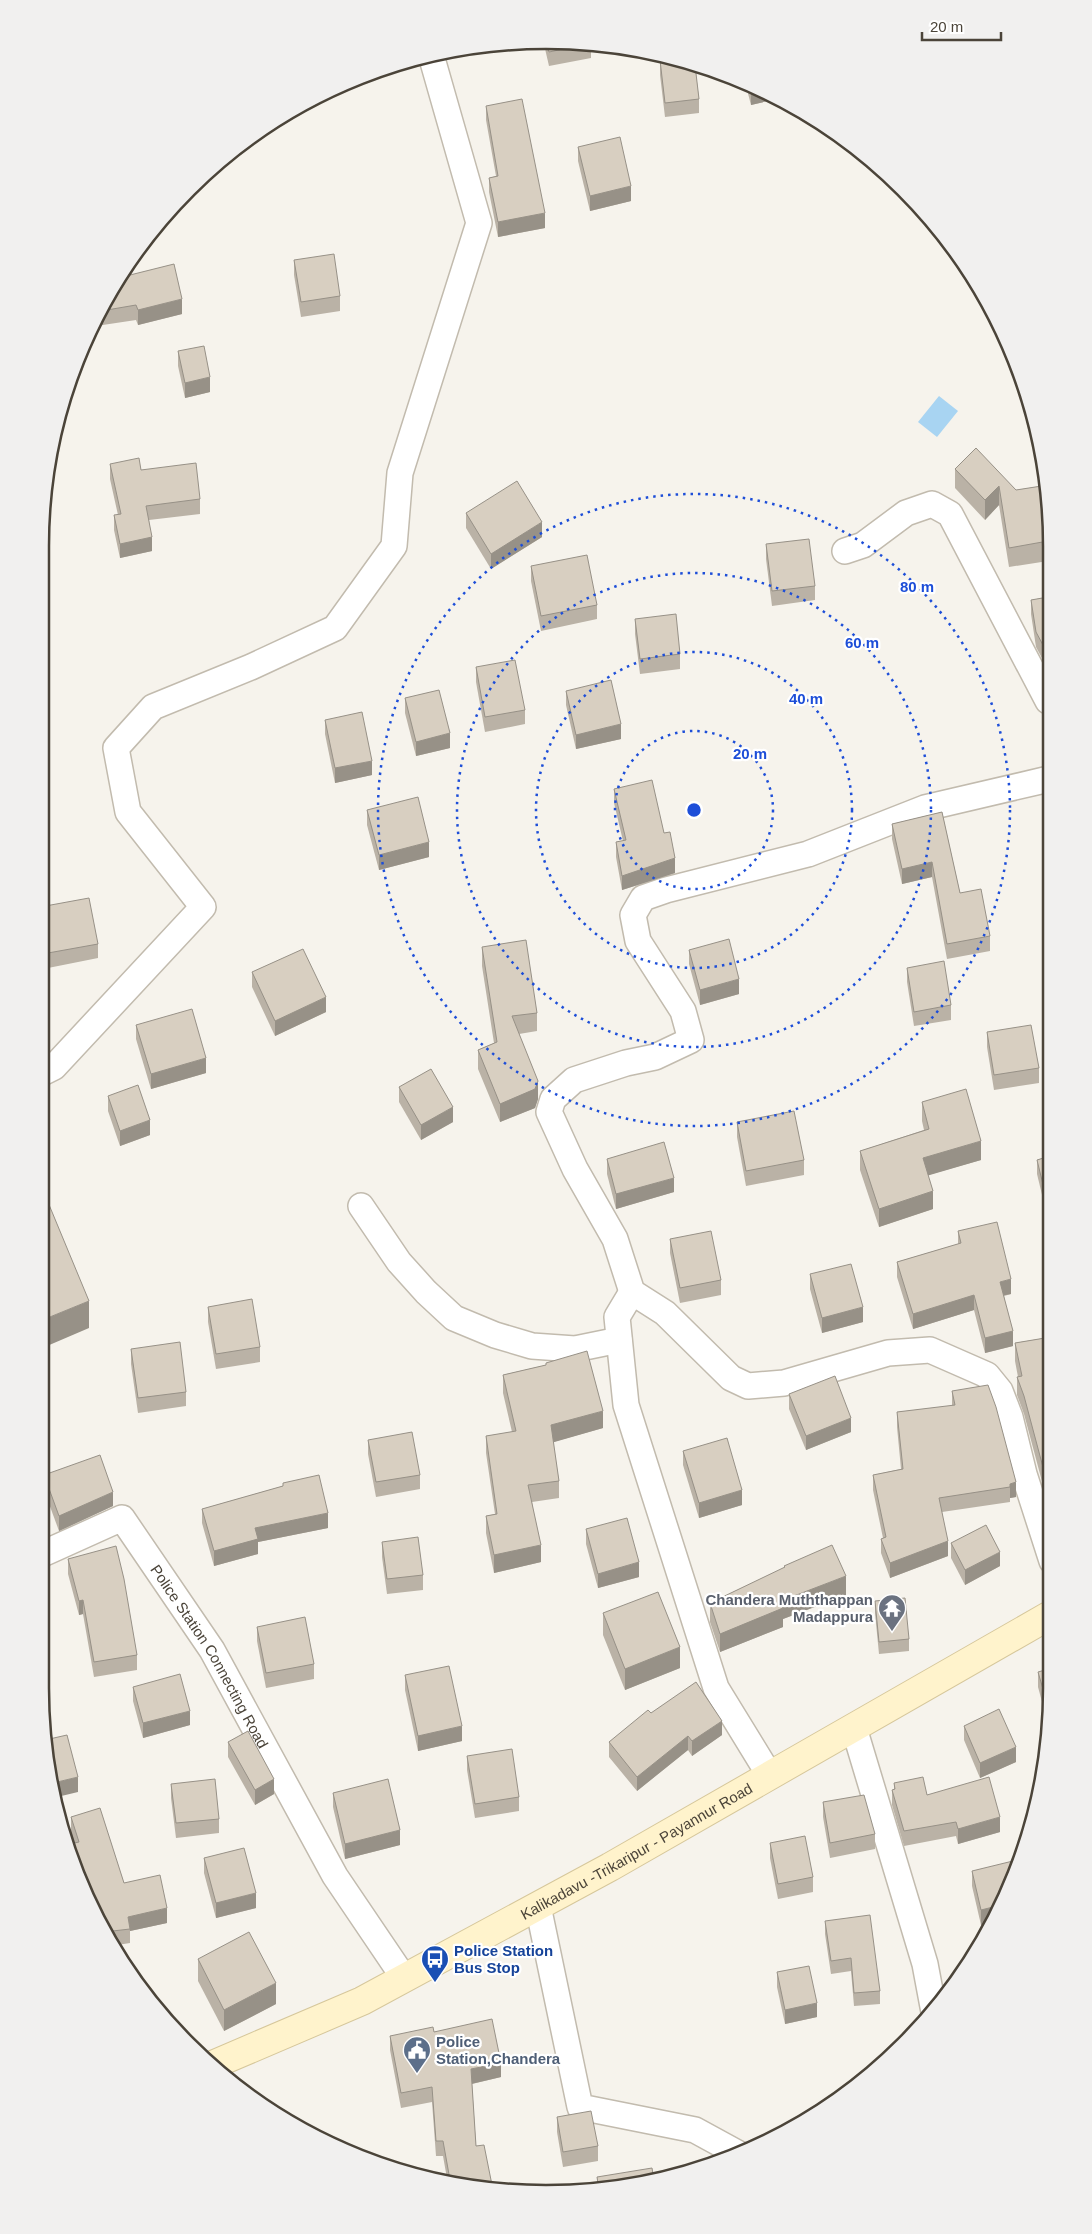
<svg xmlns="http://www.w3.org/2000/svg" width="1092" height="2234" font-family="Arial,sans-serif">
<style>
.water{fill:#a8d4f2}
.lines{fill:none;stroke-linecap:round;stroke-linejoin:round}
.minor-casing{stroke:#c2bbae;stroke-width:28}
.secondary-casing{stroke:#d6c79b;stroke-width:30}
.minor{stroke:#fff;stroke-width:25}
.secondary{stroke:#fff3cc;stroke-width:28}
.wall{fill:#bab2a6}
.shaded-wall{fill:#979187}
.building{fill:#d8cfc1;stroke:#979187}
.ring{fill:none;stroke:#1d4ed8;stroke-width:2.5;stroke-dasharray:2.5 5}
.labels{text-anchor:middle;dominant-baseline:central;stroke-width:4.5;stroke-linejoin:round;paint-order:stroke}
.worship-label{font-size:15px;font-weight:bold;fill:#5b616d;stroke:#fff;text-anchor:end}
.street-label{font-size:15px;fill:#4b4439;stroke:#fff}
.transit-label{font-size:15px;font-weight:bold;fill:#164399;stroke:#fff;text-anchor:start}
.service-label{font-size:15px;font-weight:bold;fill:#4e5e75;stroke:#fff;text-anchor:start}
.rim{fill:none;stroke:#4b4439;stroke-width:2.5}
.centre{fill:#1d4ed8;stroke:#fff;stroke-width:2.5}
.ring-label{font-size:15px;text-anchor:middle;font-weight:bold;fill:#1d4ed8;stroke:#fff;stroke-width:4.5;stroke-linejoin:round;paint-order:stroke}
</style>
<rect width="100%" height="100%" fill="#f6f3ec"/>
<polygon class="water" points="939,396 958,411 937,437 918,422"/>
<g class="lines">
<g class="minor-casing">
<g id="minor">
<polyline points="845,551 863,545 906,513 932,504 950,514 1048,701"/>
<polyline points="1049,779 925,808 808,854 666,890 643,898 633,915 638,941 683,1011 691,1040 655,1057 626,1063 574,1080 553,1099 549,1112 575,1169 615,1239 632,1292 665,1313 731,1378 748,1386 784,1383 888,1353 930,1350 987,1375 1000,1391 1010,1417 1024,1474 1052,1561"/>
<polyline points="40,1074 54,1067 203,907 128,812 116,748 153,707 251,667 335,628 394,546 400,473 479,223 431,55"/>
<polyline points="361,1206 399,1262 426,1292 454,1318 495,1335 532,1346 575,1349 619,1340"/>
<polyline points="632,1292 617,1317 626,1405 716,1688 770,1776"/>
<path id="s1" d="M 40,1555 L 122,1518 L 212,1650 L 335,1876 L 404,1978"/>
<polyline points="854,1728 925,1964 934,2012"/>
<polyline points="538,1906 580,2107 695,2130 739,2154"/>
</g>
</g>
<g class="secondary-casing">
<g id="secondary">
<path id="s2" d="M 210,2066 L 362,2001 L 610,1867 L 1052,1614"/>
</g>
</g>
<use href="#minor" class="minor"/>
<use href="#secondary" class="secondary"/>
</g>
<g class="wall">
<polygon points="543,40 591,44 591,58 549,66"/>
<polygon points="665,56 695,65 699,99 699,113 665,117 660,75 660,60 665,60"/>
<polygon points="745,82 776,99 751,105"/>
<polygon points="486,106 545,228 498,237 489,192 489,178 496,176 486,120"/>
<polygon points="578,147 631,201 590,211 578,161"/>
<polygon points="294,260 340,296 340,311 301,317 294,275"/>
<polygon points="118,278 182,314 138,325 136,320 96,326 95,322"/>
<polygon points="178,351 210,392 185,398 178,366"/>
<polygon points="110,464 141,470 200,499 200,514 149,520 152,551 120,558 114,530 114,515 118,515 110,479"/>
<polygon points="955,469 1016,490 1048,485 1048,561 1009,567 999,505 985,520 955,488"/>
<polygon points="466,513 542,537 491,569 466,528"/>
<polygon points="766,544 815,586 815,600 772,606 766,559"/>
<polygon points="531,566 597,605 597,619 541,631 531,581"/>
<polygon points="1048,597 1048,659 1043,660 1036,647 1031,614 1031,600"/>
<polygon points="635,619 680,654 680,669 640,674 635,634"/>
<polygon points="476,667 525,710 525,724 485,732 476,682"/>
<polygon points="566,691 621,739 576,749 566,705"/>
<polygon points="405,698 450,748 416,756 405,713"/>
<polygon points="325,720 372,775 335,783 325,734"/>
<polygon points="614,789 664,833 675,873 622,890 616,857 616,842 623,841 614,803"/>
<polygon points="367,810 429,857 379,870 367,825"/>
<polygon points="942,812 960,893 990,936 990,951 947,959 932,877 902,884 892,839 892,824"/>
<polygon points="40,907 98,944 98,958 48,968 40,927"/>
<polygon points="482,947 537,1013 537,1031 519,1034 538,1099 535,1108 500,1122 478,1069 478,1050 494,1043 482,966"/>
<polygon points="689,950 739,994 700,1005 689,964"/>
<polygon points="907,968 951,1005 951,1020 914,1026 907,982"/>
<polygon points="252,972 326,1012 275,1036 252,987"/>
<polygon points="136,1025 206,1073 151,1089 136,1039"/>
<polygon points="987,1032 1039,1068 1039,1083 994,1090 987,1047"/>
<polygon points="399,1087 453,1122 421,1140 399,1102"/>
<polygon points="108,1096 150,1135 120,1146 108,1111"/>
<polygon points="922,1102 981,1160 928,1175 933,1209 879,1227 860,1170 860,1151 924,1130 922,1121"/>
<polygon points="737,1122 804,1160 804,1175 746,1186 737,1137"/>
<polygon points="1050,1156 1050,1228 1037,1174 1037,1160"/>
<polygon points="607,1159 674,1192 616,1209 607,1174"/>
<polygon points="958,1231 1011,1294 1004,1296 1013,1346 985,1353 974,1310 913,1329 897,1277 897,1262 958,1244"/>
<polygon points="670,1239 721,1280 721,1295 680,1303 670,1253"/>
<polygon points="810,1274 863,1322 822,1333 810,1289"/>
<polygon points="208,1307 260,1347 260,1362 216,1369 208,1322"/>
<polygon points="1051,1337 1044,1489 1024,1414 1017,1395 1017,1377 1018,1377 1015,1361 1015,1343"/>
<polygon points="131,1349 186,1392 186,1406 138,1413 131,1364"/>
<polygon points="546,1363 603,1428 553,1442 559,1481 559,1498 532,1502 541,1562 494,1573 486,1533 486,1516 495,1514 486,1453 486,1436 512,1432 503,1393 503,1375 546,1365"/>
<polygon points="952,1391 1016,1497 1010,1498 1010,1502 942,1512 948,1556 890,1578 881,1553 881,1539 883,1538 873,1490 873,1475 901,1469 897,1427 897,1412 952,1406"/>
<polygon points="789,1394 851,1432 806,1450 789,1409"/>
<polygon points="368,1440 420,1475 420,1489 376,1497 368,1454"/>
<polygon points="683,1451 742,1505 699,1518 683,1465"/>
<polygon points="44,1475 113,1506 59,1531 44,1490"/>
<polygon points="283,1483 328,1528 258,1542 258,1554 214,1566 202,1523 202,1509 283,1486"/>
<polygon points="586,1529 639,1577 598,1588 586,1544"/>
<polygon points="382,1542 423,1575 423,1590 387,1594 382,1557"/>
<polygon points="951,1543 1000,1566 965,1585 951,1558"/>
<polygon points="68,1559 137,1655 137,1670 94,1677 83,1614 79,1615 68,1574"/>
<polygon points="784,1566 846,1595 783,1619 783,1627 720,1652 710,1622 710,1603 784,1568"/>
<polygon points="875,1601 909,1639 909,1651 879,1654 875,1613"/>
<polygon points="603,1613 680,1668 625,1690 603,1635"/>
<polygon points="257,1627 314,1664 314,1679 266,1688 257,1641"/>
<polygon points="1038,1672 1052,1688 1048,1724 1038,1687"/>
<polygon points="405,1675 462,1741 418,1751 405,1690"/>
<polygon points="133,1687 190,1725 143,1738 133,1701"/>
<polygon points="651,1713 722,1735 692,1756 688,1750 637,1791 609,1757 609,1742"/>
<polygon points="964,1726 1016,1762 980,1778 964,1740"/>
<polygon points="228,1742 274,1794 255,1805 228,1757"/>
<polygon points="467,1756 519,1797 519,1811 475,1818 467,1770"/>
<polygon points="894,1783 927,1795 1000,1832 958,1844 956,1836 904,1846 892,1805 892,1790 894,1790"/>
<polygon points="171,1784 219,1819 219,1833 176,1838 171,1798"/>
<polygon points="333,1793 400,1845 345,1859 333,1807"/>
<polygon points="823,1802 875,1834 875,1849 830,1858 823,1817"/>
<polygon points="71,1817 124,1883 167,1923 130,1931 130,1943 111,1946 108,1941 67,1851 74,1843 71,1832"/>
<polygon points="770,1843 813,1877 813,1892 778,1899 770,1858"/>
<polygon points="204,1858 256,1908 216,1918 204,1873"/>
<polygon points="972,1871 1013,1882 992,1922 981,1925 972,1886"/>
<polygon points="825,1921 880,1991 880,2004 854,2006 851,1971 831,1974 825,1934"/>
<polygon points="198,1959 276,2004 224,2031 198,1981"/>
<polygon points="777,1972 817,2017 785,2024 777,1987"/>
<polygon points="434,2032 501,2077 472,2084 476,2146 493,2190 448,2184 443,2156 436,2156 432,2102 401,2108 390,2050 390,2036"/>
<polygon points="557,2117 598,2146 598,2161 563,2167 557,2132"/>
<polygon points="597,2177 612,2190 597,2190"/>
</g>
<g class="shaded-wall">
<polygon points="757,89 776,99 751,105 751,90"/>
<polygon points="631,186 631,201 590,211 590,196"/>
<polygon points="545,213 545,228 498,237 498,222"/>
<polygon points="182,299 182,314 138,325 138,310"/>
<polygon points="210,377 210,392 185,398 185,383"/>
<polygon points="999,486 999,505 985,520 985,500"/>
<polygon points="542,522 542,537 491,569 491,554"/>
<polygon points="152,537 152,551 120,558 120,544"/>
<polygon points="621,724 621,739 576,749 576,735"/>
<polygon points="450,733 450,748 416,756 416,742"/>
<polygon points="372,761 372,775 335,783 335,768"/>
<polygon points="429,842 429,857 379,870 379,855"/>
<polygon points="675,858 675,873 622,890 622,876"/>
<polygon points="932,862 932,877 902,884 902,869"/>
<polygon points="739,979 739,994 700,1005 700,990"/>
<polygon points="326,997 326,1012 275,1036 275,1021"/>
<polygon points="206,1058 206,1073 151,1089 151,1074"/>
<polygon points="538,1081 538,1099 535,1108 500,1122 500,1104"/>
<polygon points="453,1107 453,1122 421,1140 421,1125"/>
<polygon points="150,1120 150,1135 120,1146 120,1131"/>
<polygon points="981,1141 981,1160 923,1177 923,1158"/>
<polygon points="674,1178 674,1192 616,1209 616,1194"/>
<polygon points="933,1191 933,1209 879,1227 879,1209"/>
<polygon points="1011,1279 1011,1294 1000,1296 1000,1282"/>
<polygon points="974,1295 974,1310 913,1329 913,1314"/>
<polygon points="89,1301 89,1328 40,1349 40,1321"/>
<polygon points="863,1307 863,1322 822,1333 822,1318"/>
<polygon points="1013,1331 1013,1346 985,1353 985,1338"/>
<polygon points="603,1411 603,1428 551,1443 551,1425"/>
<polygon points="851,1418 851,1432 806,1450 806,1436"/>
<polygon points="1051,1469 1051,1487 1044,1489 1044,1471"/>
<polygon points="1016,1482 1016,1497 1010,1498 1010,1484"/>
<polygon points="742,1490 742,1505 699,1518 699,1503"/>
<polygon points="113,1492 113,1506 59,1531 59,1516"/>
<polygon points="328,1513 328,1528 258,1542 258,1554 214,1566 214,1551 255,1528"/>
<polygon points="948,1541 948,1556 890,1578 890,1563"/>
<polygon points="541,1545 541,1562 494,1573 494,1555"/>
<polygon points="1000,1552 1000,1566 965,1585 965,1570"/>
<polygon points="639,1562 639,1577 598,1588 598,1574"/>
<polygon points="846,1576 846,1595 783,1619 783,1627 720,1652 720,1634 781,1601"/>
<polygon points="83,1600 83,1614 79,1615 79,1601"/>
<polygon points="680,1647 680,1668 625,1690 625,1669"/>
<polygon points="190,1711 190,1725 143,1738 143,1723"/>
<polygon points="722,1721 722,1735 692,1756 692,1741"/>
<polygon points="462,1726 462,1741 418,1751 418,1736"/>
<polygon points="688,1736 688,1750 637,1791 637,1777"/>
<polygon points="1016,1747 1016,1762 980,1778 980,1763"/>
<polygon points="78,1777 78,1792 53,1798 49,1784"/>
<polygon points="274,1779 274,1794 255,1805 255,1790"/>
<polygon points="1000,1817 1000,1832 958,1844 958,1829"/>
<polygon points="400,1830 400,1845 345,1859 345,1844"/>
<polygon points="256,1893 256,1908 216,1918 216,1903"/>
<polygon points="1001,1905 992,1922 981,1925 981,1910"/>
<polygon points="167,1908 167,1923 130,1931 128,1917"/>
<polygon points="276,1983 276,2004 224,2031 224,2010"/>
<polygon points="817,2003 817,2017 785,2024 785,2010"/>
<polygon points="501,2063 501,2077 471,2084 471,2069"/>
</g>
<g class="building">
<polygon points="546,40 587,44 549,52"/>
<polygon points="667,56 695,65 699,99 665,103 660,60 667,60"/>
<polygon points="749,84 757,89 751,90"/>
<polygon points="522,99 545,213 498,222 489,178 498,176 486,106"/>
<polygon points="620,137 631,186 590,196 578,147"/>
<polygon points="334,254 340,296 301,302 294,260"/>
<polygon points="174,264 182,299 138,310 136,305 101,311 118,278"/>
<polygon points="204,346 210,377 185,383 178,351"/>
<polygon points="976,448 1016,490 1048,485 1048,541 1009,548 999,486 985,500 955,469"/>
<polygon points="139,458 141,470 196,463 200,499 146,506 152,537 120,544 114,515 121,514 110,464"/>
<polygon points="517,481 542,522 491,554 466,513"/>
<polygon points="809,539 815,586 772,591 766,544"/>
<polygon points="587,555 597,605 541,616 531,566"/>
<polygon points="1048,597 1048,644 1043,645 1036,632 1031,600"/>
<polygon points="676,614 680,654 640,659 635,619"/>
<polygon points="515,660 525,710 485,717 476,667"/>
<polygon points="611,680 621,724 576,735 566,691"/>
<polygon points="439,690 450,733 416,742 405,698"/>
<polygon points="362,712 372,761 335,768 325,720"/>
<polygon points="652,780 664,833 670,832 675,858 622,876 616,842 626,840 614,789"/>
<polygon points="418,797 429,842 379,855 367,810"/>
<polygon points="942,812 960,893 981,889 990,936 947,944 932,862 902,869 892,824"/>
<polygon points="89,898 98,944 48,953 40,912 40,907"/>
<polygon points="729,939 739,979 700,990 689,950"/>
<polygon points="526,940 537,1013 512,1016 538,1081 535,1089 500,1104 478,1050 497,1042 482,947"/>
<polygon points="303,949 326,997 275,1021 252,972"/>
<polygon points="944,961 951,1005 914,1012 907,968"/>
<polygon points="192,1009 206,1058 151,1074 136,1025"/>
<polygon points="1031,1025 1039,1068 994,1075 987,1032"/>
<polygon points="431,1069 453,1107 421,1125 399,1087"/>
<polygon points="138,1085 150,1120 120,1131 108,1096"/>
<polygon points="966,1089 981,1141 923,1158 933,1191 879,1209 860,1151 929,1129 922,1102"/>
<polygon points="794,1111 804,1160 746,1171 737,1122"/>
<polygon points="664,1142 674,1178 616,1194 607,1159"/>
<polygon points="1050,1156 1050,1213 1037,1160"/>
<polygon points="40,1183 89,1301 40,1321"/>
<polygon points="997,1222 1011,1279 1000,1282 1013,1331 985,1338 974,1295 913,1314 897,1262 961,1243 958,1231"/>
<polygon points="711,1231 721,1280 680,1288 670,1239"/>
<polygon points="851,1264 863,1307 822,1318 810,1274"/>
<polygon points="252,1299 260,1347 216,1354 208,1307"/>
<polygon points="1051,1337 1051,1469 1044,1471 1024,1396 1017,1377 1022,1376 1015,1343"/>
<polygon points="180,1342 186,1392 138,1398 131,1349"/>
<polygon points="587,1351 603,1411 551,1425 559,1481 528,1485 541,1545 494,1555 486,1516 497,1514 486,1436 516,1431 503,1375 546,1365 546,1363"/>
<polygon points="835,1376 851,1418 806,1436 789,1394"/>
<polygon points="988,1385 996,1407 1016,1482 1010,1484 1010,1487 939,1498 948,1541 890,1563 881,1539 886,1537 873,1475 903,1469 897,1412 955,1405 952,1391"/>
<polygon points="412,1432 420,1475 376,1482 368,1440"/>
<polygon points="727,1438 742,1490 699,1503 683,1451"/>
<polygon points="100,1455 113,1492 59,1516 44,1475"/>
<polygon points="319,1475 328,1513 255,1528 258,1539 214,1551 202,1509 283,1486 283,1483"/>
<polygon points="627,1518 639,1562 598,1574 586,1529"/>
<polygon points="986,1525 1000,1552 965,1570 951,1543"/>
<polygon points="418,1537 423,1575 387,1579 382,1542"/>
<polygon points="832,1545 846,1576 781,1601 783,1608 720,1634 710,1603 785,1567 784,1566"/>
<polygon points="116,1546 124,1579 137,1655 94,1662 83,1600 79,1601 68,1559"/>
<polygon points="658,1592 680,1647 625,1669 603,1613"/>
<polygon points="905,1598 909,1639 879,1642 875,1601"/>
<polygon points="305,1617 314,1664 266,1673 257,1627"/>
<polygon points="449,1666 462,1726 418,1736 405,1675"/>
<polygon points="1052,1668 1052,1688 1050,1713 1038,1672"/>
<polygon points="180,1674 190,1711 143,1723 133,1687"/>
<polygon points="696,1682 722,1721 692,1741 688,1736 637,1777 609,1742 648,1710 651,1713"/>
<polygon points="999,1709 1016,1747 980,1763 964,1726"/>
<polygon points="248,1731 274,1779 255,1790 228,1742"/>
<polygon points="67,1735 78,1777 49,1784 45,1740"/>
<polygon points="512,1749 519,1797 475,1804 467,1756"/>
<polygon points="923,1777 927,1795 989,1777 1000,1817 958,1829 956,1822 904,1831 892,1790 895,1789 894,1783"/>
<polygon points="215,1779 219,1819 176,1823 171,1784"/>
<polygon points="388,1779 400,1830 345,1844 333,1793"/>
<polygon points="864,1795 875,1834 830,1843 823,1802"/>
<polygon points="100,1808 124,1883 160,1875 167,1908 128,1917 130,1929 104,1932 84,1890 84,1885 83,1885 67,1851 65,1845 79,1842 71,1817"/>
<polygon points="805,1836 813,1877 778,1884 770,1843"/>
<polygon points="244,1848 256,1893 216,1903 204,1858"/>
<polygon points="1017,1860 1019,1865 1013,1882 1001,1905 981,1910 972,1871"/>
<polygon points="870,1915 880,1991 854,1993 851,1958 831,1961 825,1921"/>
<polygon points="249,1932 276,1983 224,2010 198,1959"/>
<polygon points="809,1966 817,2003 785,2010 777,1972"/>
<polygon points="492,2019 501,2063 471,2069 476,2146 484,2145 493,2190 463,2186 462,2178 450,2180 443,2141 436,2141 432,2087 401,2093 390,2036 433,2027 434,2032"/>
<polygon points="591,2111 598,2146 563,2152 557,2117"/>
<polygon points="312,2127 314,2136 299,2129"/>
<polygon points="652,2168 654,2180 612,2190 599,2190 597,2177"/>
</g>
<g class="ring">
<circle cx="694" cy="810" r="79"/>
<circle cx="694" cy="810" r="158"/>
<circle cx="694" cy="810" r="237"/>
<circle cx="694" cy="810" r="316"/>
</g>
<defs>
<g id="temple-pin" transform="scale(1.4375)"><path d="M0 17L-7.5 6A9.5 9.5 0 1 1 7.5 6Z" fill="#6b7280" stroke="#fff"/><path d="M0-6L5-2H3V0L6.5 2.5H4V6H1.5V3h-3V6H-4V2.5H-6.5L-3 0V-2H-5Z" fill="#fff"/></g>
<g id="bus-pin" transform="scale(1.4375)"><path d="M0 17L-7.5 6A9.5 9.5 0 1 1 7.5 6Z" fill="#1a4fb4" stroke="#fff"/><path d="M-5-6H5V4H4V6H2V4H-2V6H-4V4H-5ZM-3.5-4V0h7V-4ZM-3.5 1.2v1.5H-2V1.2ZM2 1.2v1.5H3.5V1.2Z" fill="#fff"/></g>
<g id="civic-pin" transform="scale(1.4375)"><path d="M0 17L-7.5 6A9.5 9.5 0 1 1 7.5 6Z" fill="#5c6f8a" stroke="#fff"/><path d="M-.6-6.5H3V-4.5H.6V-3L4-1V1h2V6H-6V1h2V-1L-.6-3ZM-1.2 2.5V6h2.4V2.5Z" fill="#fff"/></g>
</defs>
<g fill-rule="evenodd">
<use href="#temple-pin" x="892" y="1608"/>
<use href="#bus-pin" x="435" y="1959"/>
<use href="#civic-pin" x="417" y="2050"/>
</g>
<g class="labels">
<g class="worship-label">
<text x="873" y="1599">Chandera Muththappan<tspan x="873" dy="17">Madappura</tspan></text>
</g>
<g class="street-label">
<text stroke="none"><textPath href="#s1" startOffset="254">Police Station Connecting Road</textPath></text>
<text stroke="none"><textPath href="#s2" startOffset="478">Kalikadavu -Trikaripur - Payannur Road</textPath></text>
</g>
<g class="transit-label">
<text x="454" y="1950">Police Station<tspan x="454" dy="17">Bus Stop</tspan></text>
</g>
<g class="service-label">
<text x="436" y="2041">Police<tspan x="436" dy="17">Station,Chandera</tspan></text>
</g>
</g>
<path d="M0 0H1092V2234H0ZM546 49H546A497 497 0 0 1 1043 546V1688A497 497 0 0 1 546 2185H546A497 497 0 0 1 49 1688V546A497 497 0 0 1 546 49Z" fill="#f1f0ef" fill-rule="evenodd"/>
<path class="rim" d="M546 49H546A497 497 0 0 1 1043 546V1688A497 497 0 0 1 546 2185H546A497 497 0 0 1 49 1688V546A497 497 0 0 1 546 49Z"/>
<circle cx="694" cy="810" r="8" class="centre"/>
<g class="ring-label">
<text x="917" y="592">80 m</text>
<text x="862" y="648">60 m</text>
<text x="806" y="704">40 m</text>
<text x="750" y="759">20 m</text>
</g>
<path d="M922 32v8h79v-8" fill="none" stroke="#4b4439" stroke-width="2.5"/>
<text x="930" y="32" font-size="15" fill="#4b4439" stroke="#ffffff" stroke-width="4" paint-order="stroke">20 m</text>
</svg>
